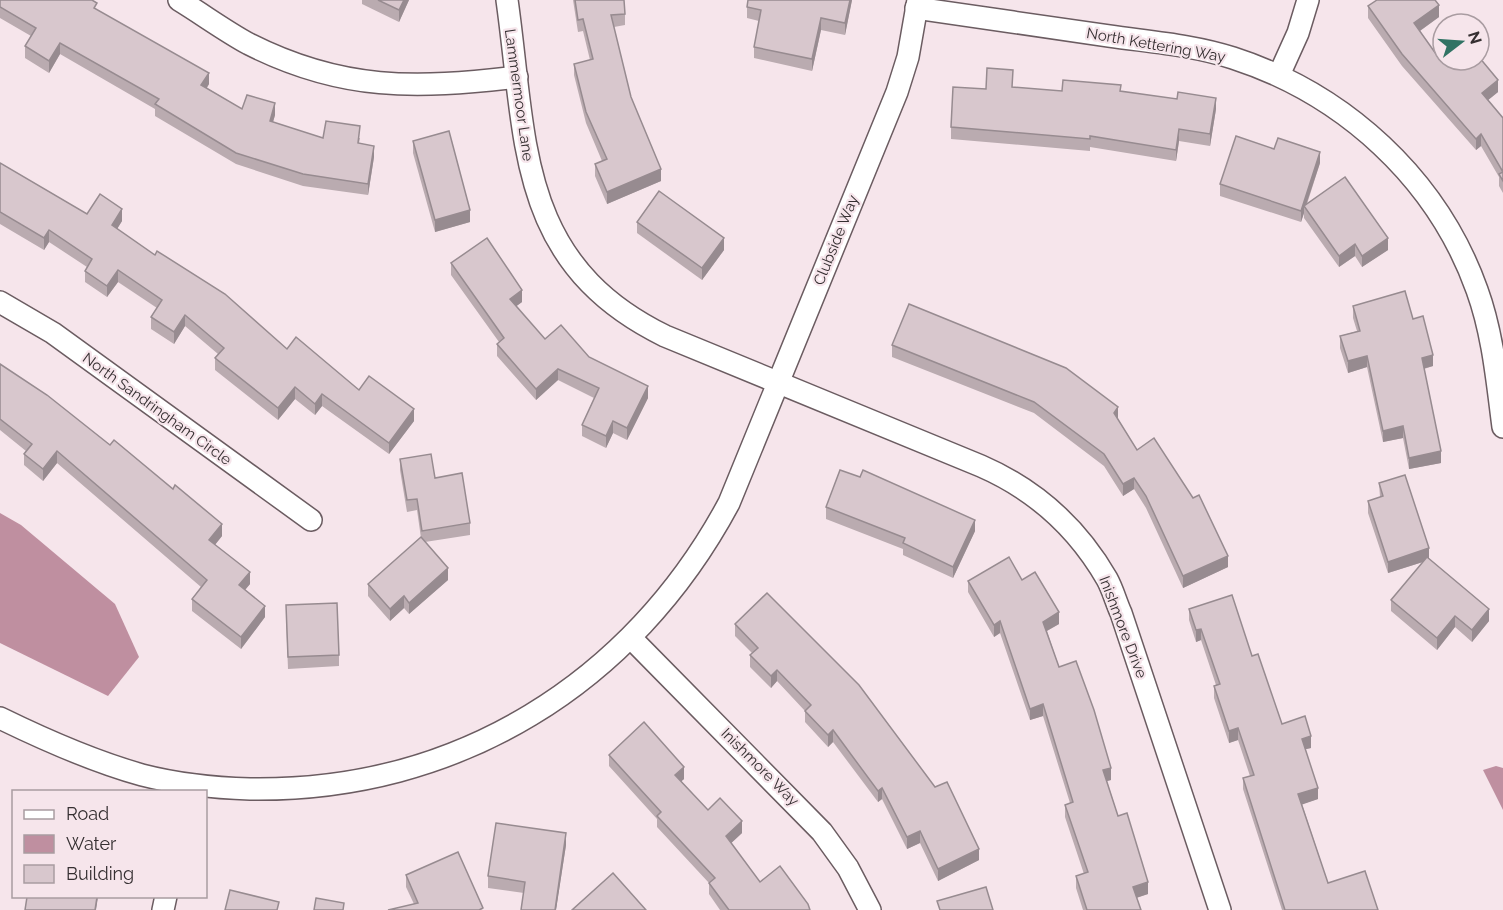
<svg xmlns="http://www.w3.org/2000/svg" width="1503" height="910" font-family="Raleway,sans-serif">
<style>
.water{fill:#bf8fa0}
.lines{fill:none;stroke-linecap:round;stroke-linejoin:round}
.street-casing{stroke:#6b5c61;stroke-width:24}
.street{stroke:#fff;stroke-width:21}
.wall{fill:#baabb0}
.shaded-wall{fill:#978b90}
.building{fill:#d8c7cd;stroke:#978b90;stroke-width:1.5}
.labels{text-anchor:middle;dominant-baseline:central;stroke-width:4.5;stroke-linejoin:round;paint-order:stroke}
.street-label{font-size:15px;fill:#352f31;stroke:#f6e5eb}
</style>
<rect width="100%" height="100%" fill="#f6e5eb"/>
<g class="water">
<polygon points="0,513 21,525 115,604 139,657 108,696 0,643"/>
<polygon points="1496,766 1503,768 1503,810 1483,770"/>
</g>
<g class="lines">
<g class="street-casing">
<g id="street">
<path d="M 179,0 C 202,14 225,31 249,44 C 342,91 415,89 517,77"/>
<path d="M 507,0 C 527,141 516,263 665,336 L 981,466 C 1036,490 1077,527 1107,579 C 1113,590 1116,602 1121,613 L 1220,910"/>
<path d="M 916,8 C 980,17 1045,27 1109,36 C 1150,42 1193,45 1233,58 C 1344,94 1437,178 1477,290 C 1493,334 1497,381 1503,427"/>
<polyline points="1279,75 1298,33 1308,0"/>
<polyline points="0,302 53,333 311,520"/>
<polyline points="631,638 822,832 848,868 870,910"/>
<path d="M 0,718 C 47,741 92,761 142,775 C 177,784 215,788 250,789 C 457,792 632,684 729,503 L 897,92 L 908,57 L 918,0"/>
<polyline points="163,910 166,896"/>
</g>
</g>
<use href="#street" class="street"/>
</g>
<g class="wall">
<polygon points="0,0 97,10 209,84 207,88 242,109 275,115 273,122 323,138 360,138 359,143 374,157 368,195 303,186 236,164 155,116 155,109 60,54 49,73 25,58 25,46 31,36 0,18"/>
<polygon points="362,0 409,0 399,22 362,4"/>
<polygon points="573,0 624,0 625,14 625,25 614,27 631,97 661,181 607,204 595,176 595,164 602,161 586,123 574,75 574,64 590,60 583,31 578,32"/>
<polygon points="852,0 845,35 821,30 812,71 754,58 754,47 759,21 747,18 747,7"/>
<polygon points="1368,6 1439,17 1420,31 1441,61 1498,92 1488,100 1503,118 1503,193 1499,186 1499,177 1481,146 1476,150 1402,66 1368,18"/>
<polygon points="1013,87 1062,91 1121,91 1216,109 1210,146 1179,141 1176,161 1090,147 1090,151 951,139 951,127 986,89"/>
<polygon points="413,141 470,222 435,232 413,153"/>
<polygon points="0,163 87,214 122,221 117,229 287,349 414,421 389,454 322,406 315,415 295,399 278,420 215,370 215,358 218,354 185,326 174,344 151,329 151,317 157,308 118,282 107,297 85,282 85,271 87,267 49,242 44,250 0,224"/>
<polygon points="1320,163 1307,204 1388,250 1362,267 1355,256 1339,267 1304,218 1304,213 1301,222 1220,196 1220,184"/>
<polygon points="637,222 724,250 702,280 637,233"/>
<polygon points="451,263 522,302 516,306 545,339 589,357 648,398 627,440 613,433 606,448 582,436 582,425 594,398 558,380 536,400 497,356 497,344 499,342 451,275"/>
<polygon points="1353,306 1413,319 1433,366 1424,369 1441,463 1409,469 1403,438 1383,442 1367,367 1348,373 1340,348 1340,336 1357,331 1353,318"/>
<polygon points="892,345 1118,419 1137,450 1228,567 1183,588 1146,508 1134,489 1123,496 1104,466 1034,413 892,357"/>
<polygon points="0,364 222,536 215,545 250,584 245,590 265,617 241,649 192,611 192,599 201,587 57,463 43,481 24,465 24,454 26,451 0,430"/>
<polygon points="400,459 435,478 470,523 470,535 425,542 448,580 409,614 404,608 390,621 368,596 368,584 421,538 417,510 407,512 400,470"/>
<polygon points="1379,483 1429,559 1489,621 1472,642 1455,627 1437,650 1391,611 1391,600 1423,562 1388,573 1368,513 1368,501 1380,497"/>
<polygon points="826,507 975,531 953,578 903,555 903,549 826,519"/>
<polygon points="1022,580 1059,624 1047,631 1059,667 1111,780 1107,781 1118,816 1148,894 1136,898 1141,910 1083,910 1076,888 1076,876 1084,874 1065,817 1065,805 1070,803 1043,716 1030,720 1000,633 994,637 968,592 968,581"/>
<polygon points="1189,609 1252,656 1282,724 1311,748 1305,749 1318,799 1302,804 1328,883 1378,910 1282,910 1243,789 1243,778 1250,776 1238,740 1229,743 1214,698 1214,686 1216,685 1201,640 1196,642 1189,620"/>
<polygon points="286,617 339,655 339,666 288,669"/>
<polygon points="735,624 979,860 938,881 920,843 907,849 882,799 878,802 833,742 828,747 805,722 805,711 777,681 771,688 750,667 750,655 752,653 735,636"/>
<polygon points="609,755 684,779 681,781 708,810 742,833 731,843 760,882 810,910 720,910 709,894 709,883 657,827 657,819 609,766"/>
<polygon points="566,845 556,910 521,910 524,893 488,888 488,876"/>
<polygon points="406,875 483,910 414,904 406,887"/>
</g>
<g class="shaded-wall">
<polygon points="404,0 409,0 399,22 399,10"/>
<polygon points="850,0 852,0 845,35 845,23"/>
<polygon points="1439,5 1439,17 1414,35 1414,23"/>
<polygon points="821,18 821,30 812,71 812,59"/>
<polygon points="60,43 60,54 49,73 49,61"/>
<polygon points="209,73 209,84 201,96 201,85"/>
<polygon points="1498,80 1498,92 1482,105 1482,93"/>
<polygon points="1216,98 1216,109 1210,146 1210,134"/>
<polygon points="275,103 275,115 270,132 270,121"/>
<polygon points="1179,129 1179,141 1176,161 1176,150"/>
<polygon points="1481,134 1481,146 1476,150 1476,139"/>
<polygon points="374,146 374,157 368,195 368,184"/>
<polygon points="1320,152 1320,163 1305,208 1304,206 1304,213 1301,222 1301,211"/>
<polygon points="661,169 661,181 607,204 607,192"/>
<polygon points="122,209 122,221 112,237 112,225"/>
<polygon points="470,210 470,222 435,232 435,220"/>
<polygon points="49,230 49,242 44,250 44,238"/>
<polygon points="724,238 724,250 702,280 702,268"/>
<polygon points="1388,238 1388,250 1362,267 1362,256"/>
<polygon points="1355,244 1355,256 1339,267 1339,256"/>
<polygon points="118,270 118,282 107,297 107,286"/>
<polygon points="522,290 522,302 510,311 510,299"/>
<polygon points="185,315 185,326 174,344 174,332"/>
<polygon points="1433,355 1433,366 1422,369 1422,358"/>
<polygon points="1367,356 1367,367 1348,373 1348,361"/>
<polygon points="558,369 558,380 536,400 536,389"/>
<polygon points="648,386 648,398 627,440 627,428"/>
<polygon points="295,387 295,399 278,420 278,408"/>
<polygon points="322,394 322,406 315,415 315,404"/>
<polygon points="1118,407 1118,419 1114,425 1114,413"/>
<polygon points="414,409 414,421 389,454 389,443"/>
<polygon points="613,421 613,433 606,448 606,436"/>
<polygon points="1403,426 1403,438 1383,442 1383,431"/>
<polygon points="57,451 57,463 43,481 43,469"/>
<polygon points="1441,451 1441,463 1409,469 1409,458"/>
<polygon points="1134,478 1134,489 1123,496 1123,484"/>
<polygon points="975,520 975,531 953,578 953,567"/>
<polygon points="222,524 222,536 209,552 209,540"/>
<polygon points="1429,548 1429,560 1388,573 1388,562"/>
<polygon points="1228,556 1228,567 1183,588 1183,576"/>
<polygon points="448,568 448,580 409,614 409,603"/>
<polygon points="250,572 250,584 239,597 239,585"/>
<polygon points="404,596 404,608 390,621 390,609"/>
<polygon points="265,606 265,617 241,649 241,637"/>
<polygon points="1489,609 1489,621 1472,642 1472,630"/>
<polygon points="1059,612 1059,624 1043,633 1043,622"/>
<polygon points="1455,616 1455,627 1437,650 1437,638"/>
<polygon points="1000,621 1000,633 994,637 994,625"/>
<polygon points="1201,629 1201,640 1196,642 1196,630"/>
<polygon points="777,670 777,681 771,688 771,676"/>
<polygon points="1043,704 1043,716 1030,720 1030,709"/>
<polygon points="1238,728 1238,740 1229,743 1229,731"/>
<polygon points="833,730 833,742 828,747 828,735"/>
<polygon points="1311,736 1311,748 1302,750 1302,739"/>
<polygon points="684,767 684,779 675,787 675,775"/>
<polygon points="1111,768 1111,780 1103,782 1103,770"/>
<polygon points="882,788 882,799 878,802 878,791"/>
<polygon points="1318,788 1318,799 1298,806 1298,794"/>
<polygon points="742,821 742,833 726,848 726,836"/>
<polygon points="920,831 920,843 907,849 907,837"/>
<polygon points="566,833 566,845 556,910 555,910"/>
<polygon points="979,849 979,860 938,881 938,869"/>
<polygon points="1148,882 1148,894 1133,899 1133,887"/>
<polygon points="97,897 98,897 96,910 95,910"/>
</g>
<g class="building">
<polygon points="0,0 92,0 97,3 94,8 209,73 201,85 242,109 247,95 275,103 270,121 323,138 326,121 360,126 358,143 374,146 368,184 303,174 236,153 155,104 159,99 60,43 49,61 25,46 36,28 0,7"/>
<polygon points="378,0 404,0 399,10"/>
<polygon points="575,0 624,0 625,14 611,15 631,97 661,169 607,192 595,164 607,159 586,112 574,64 593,59 583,19 578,20"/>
<polygon points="748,0 850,0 845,23 821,18 812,59 754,47 761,10 747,7"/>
<polygon points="1377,0 1435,0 1439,5 1414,23 1441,61 1443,59 1443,60 1479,60 1479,57 1498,80 1482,93 1503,118 1503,181 1499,174 1503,172 1481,134 1476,139 1402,54 1368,6"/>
<polygon points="987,68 1013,70 1012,87 1062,91 1063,80 1121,85 1120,91 1177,99 1178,92 1216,98 1210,134 1179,129 1176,150 1090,136 1090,139 951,127 953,87 986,89"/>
<polygon points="449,131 470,210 435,220 413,141"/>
<polygon points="1236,136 1274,149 1278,138 1320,152 1301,211 1220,184"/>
<polygon points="0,163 87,214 100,194 122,209 112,225 155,255 157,251 225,294 287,349 296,337 359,390 369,376 414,409 389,443 322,394 315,404 295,387 278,408 215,358 224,348 185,315 174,332 151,317 162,300 118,270 107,286 85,271 92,259 49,230 44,238 0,212"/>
<polygon points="1345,177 1388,238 1362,256 1355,244 1339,256 1304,206"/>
<polygon points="659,191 724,238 702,268 637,222"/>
<polygon points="487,238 522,290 510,299 545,339 561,325 589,357 648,386 627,428 613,421 606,436 582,425 599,388 558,369 536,389 497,344 504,338 451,263"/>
<polygon points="1405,291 1413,319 1423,316 1433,355 1422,358 1441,451 1409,458 1403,426 1383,431 1367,356 1348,361 1340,336 1360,331 1353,306"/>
<polygon points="909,304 1066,368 1118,407 1114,413 1137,450 1154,438 1193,498 1199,495 1228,556 1183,576 1146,496 1134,478 1123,484 1104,454 1034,402 892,345"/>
<polygon points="0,364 47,395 110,445 114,440 173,489 175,485 222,524 209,540 250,572 239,585 265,606 241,637 192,599 207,580 57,451 43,469 24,454 32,444 0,419"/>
<polygon points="431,454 435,478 462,473 470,523 422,531 417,499 407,500 400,459"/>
<polygon points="840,470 860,477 863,470 975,520 953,567 903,543 905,538 826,507"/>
<polygon points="1405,475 1429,548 1388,562 1368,501 1383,496 1379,483"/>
<polygon points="421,537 448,568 409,603 404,596 390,609 368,584"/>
<polygon points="1009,557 1022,580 1035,572 1059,612 1043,622 1059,667 1076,661 1094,710 1111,768 1103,770 1118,816 1127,813 1148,882 1133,887 1141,910 1087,910 1076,876 1088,872 1065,805 1073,802 1043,704 1030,709 1000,621 994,625 968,581"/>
<polygon points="1427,557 1489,609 1472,630 1455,616 1437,638 1391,600"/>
<polygon points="767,593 859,685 935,787 947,782 979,849 938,869 920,831 907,837 882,788 878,791 833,730 828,735 805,711 811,705 777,670 771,676 750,655 758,648 735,624"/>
<polygon points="1232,595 1252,656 1258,654 1282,724 1305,716 1311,736 1302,739 1318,788 1298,794 1328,883 1365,871 1378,910 1285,910 1243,778 1254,775 1238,728 1229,731 1214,686 1220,684 1201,629 1196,630 1189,609"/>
<polygon points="337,603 339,655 288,657 286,605"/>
<polygon points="644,722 684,767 675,775 708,810 720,798 742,821 726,836 760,882 780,866 808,904 810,910 729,910 709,883 715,878 657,816 661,812 609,755"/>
<polygon points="496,823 566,833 555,910 521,910 525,882 488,876"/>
<polygon points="458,852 483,908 479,910 388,910 418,903 406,875"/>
<polygon points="613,873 646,910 572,910"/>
<polygon points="986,887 993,910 940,910 937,901"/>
<polygon points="230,890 279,902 277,910 225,910"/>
<polygon points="27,897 97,897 95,910 25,910"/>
<polygon points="316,898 344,903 343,910 314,910"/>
</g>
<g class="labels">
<g class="street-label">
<text transform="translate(1156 45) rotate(10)">North Kettering Way</text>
<text transform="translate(519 95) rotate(82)">Lammermoor Lane</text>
<text transform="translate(836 240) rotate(-68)">Clubside Way</text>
<text transform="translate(157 409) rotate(36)">North Sandringham Circle</text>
<text transform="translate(1123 627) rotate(69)">Inishmore Drive</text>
<text transform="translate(760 767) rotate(45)">Inishmore Way</text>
</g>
</g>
<rect x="12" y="790" width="195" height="108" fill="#f6e5eb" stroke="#a99ca1" stroke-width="1.5"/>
<rect x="24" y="810" width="30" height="9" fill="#ffffff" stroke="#a99ca1" stroke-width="1.5"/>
<text x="66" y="820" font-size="18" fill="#352f31">Road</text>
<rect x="24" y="835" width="30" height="18" fill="#bf8fa0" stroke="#a99ca1" stroke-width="1.5"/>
<text x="66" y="850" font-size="18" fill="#352f31">Water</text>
<rect x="24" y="865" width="30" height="18" fill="#d8c7cd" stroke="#a99ca1" stroke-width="1.5"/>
<text x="66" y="880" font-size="18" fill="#352f31">Building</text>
<g transform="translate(1461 42) rotate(73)"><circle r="28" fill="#f6e5eb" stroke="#a99ca1" stroke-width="1.5"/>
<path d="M0-4.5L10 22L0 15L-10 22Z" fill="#317364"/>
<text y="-9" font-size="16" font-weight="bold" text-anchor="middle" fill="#352f31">N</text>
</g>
</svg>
